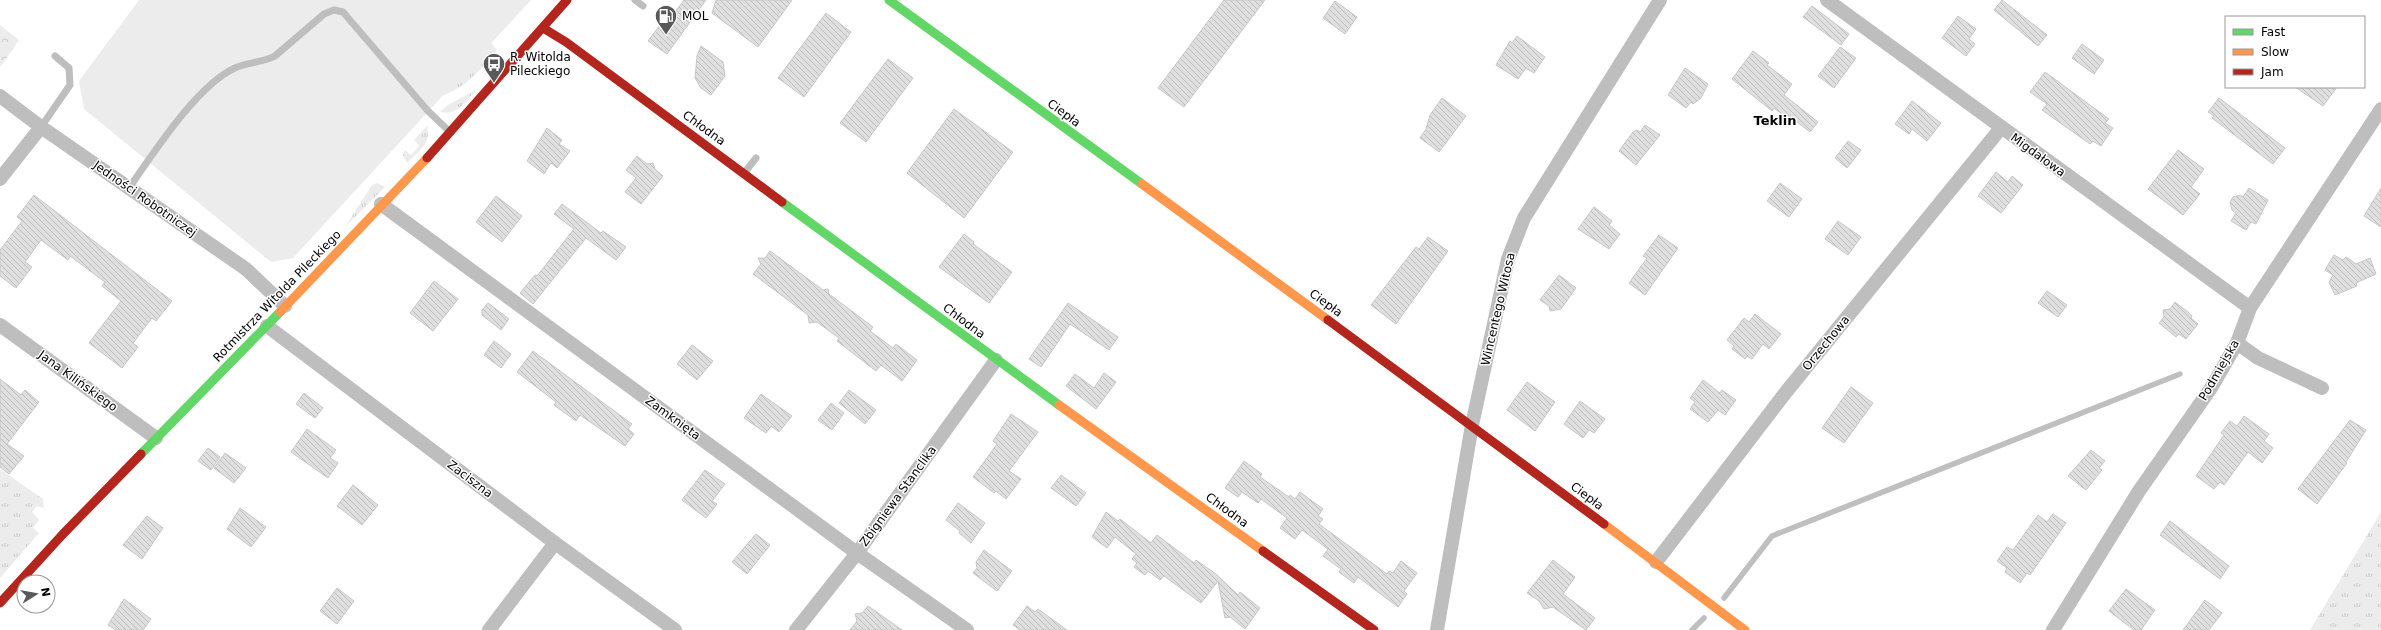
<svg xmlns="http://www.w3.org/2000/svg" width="2381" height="630" font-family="'DejaVu Sans',sans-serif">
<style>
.grass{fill:url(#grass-tufts)}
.forest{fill:url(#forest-crowns)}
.pitch{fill:#ececec}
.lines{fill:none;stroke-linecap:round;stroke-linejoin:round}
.stream{stroke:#bfbfbf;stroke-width:5.5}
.building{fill:url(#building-back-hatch);stroke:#c7c7c7}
.lane{stroke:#bebebe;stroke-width:7}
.street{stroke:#bebebe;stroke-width:14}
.fast{stroke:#63d668;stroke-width:9}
.slow{stroke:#ff974d;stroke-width:9}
.jam{stroke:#b3261e;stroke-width:9}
.labels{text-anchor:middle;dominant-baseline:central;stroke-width:3;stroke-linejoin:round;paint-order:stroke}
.poi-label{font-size:12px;fill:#000;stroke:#fff;text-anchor:start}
.street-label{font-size:12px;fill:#000;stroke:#fff}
.neighbourhood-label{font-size:13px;font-weight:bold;fill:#000;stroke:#fff}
</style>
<defs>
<pattern id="grass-tufts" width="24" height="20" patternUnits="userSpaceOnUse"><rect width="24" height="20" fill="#ececec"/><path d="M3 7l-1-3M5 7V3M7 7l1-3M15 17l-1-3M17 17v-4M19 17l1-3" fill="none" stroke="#c9c9c9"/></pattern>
<pattern id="forest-crowns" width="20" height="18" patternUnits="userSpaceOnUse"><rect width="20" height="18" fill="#ececec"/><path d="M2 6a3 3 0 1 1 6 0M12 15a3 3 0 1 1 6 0" fill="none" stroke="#c9c9c9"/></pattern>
<pattern id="building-back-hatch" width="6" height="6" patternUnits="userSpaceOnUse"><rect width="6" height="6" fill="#dfdfdf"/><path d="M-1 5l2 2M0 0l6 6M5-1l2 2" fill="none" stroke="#bebebe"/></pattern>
</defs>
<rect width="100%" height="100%" fill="#fff"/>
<g class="grass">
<path d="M 477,26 L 497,50 C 474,76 468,87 434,99 Z"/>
<path d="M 476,90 C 465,102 457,116 440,112 L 448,105 Z"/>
<path d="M 427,126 C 432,143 418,152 407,163 L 403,155 L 405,150 L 411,155 L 419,146 L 414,140 Z"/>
<polygon points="377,183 385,187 345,227 372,185"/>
<polygon points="0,469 43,499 44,508 37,506 32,512 39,520 33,528 39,533 0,578"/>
<polygon points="2381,512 2381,630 2310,630"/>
</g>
<polygon class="forest" points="0,25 19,40 1,66 0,66"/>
<polygon class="pitch" points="139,0 531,0 293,258 271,262 84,109 79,81"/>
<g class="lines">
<g class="stream">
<polyline points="1724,598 1772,536 2180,374"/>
<polyline points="1692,630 1704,618"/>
</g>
</g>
<g class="building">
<polygon points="684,0 706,0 667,54 648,41 666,17 669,20"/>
<polygon points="716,0 792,0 758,47 712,13"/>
<polygon points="1224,0 1265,0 1184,107 1158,88"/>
<polygon points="2002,0 2047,35 2038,46 1994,10"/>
<polygon points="1335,1 1357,17 1345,34 1323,18"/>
<polygon points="1812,6 1849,34 1841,45 1803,17"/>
<polygon points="826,13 851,32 804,97 778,78"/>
<polygon points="1958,16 1976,29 1969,39 1975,44 1966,56 1942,38"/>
<polygon points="1517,36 1545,57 1534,73 1526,68 1518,79 1496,65 1510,41 1512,43"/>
<polygon points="2082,44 2104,60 2094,74 2072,58"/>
<polygon points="701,46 723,62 725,76 711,95 701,88 695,78 697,56"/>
<polygon points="1840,47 1856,58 1834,88 1818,76"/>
<polygon points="1753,51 1769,63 1767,65 1792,84 1784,95 1818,122 1810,132 1785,113 1783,115 1774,108 1772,111 1732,79"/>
<polygon points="888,59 913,78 866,142 840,123"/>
<polygon points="1685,68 1708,84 1701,98 1693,104 1691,102 1686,108 1668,95"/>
<polygon points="2045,72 2109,119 2105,123 2113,128 2101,146 2093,141 2090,144 2042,110 2047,104 2030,92"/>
<polygon points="2295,87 2337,87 2323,106"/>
<polygon points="1442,98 1466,116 1439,152 1420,138 1426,129 1430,115"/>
<polygon points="2219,98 2285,148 2273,164 2212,118 2214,116 2208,112"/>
<polygon points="1912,101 1941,123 1927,141 1912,129 1909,134 1895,124"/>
<polygon points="954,109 1013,152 964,218 907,173"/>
<polygon points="1645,125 1660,135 1636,165 1619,151 1633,132 1637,130 1640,132"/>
<polygon points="547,128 562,140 559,144 570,151 557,168 551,163 544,174 527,161"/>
<polygon points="1848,141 1861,150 1847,168 1835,158"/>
<polygon points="2178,150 2204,169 2191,187 2200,194 2183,215 2148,189"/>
<polygon points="637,156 647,164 653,163 655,169 663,176 641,204 625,192 636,178 626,170"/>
<polygon points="1996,172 2008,182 2012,176 2023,185 2001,213 1978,196"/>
<polygon points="1780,183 1802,199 1789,217 1767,201"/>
<polygon points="2249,188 2268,200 2256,224 2251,222 2246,230 2231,221 2236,213 2232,210 2230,202 2233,197 2240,195 2243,197"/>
<polygon points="2381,188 2381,227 2364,216"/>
<polygon points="34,195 172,301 156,321 152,318 133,343 138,347 122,368 89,343 121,301 102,286 105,282 70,256 68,260 41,240 25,262 32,267 16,288 0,276 0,250 22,221 17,217"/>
<polygon points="496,196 522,216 502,242 476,222"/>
<polygon points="562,204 601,233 603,231 626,247 616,260 586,238 533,304 520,293 535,275 537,276 574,229 554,214"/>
<polygon points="1594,207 1612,221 1609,225 1620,234 1609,249 1578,229"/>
<polygon points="1838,221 1861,237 1848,255 1825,239"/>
<polygon points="964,234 974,242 973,244 1012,272 989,303 939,267"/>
<polygon points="1659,235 1678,248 1645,295 1629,283 1647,258 1643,256"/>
<polygon points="1428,237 1448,251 1396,324 1371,305 1416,247 1419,249"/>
<polygon points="770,251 823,290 828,289 829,294 873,327 870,331 893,348 896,344 917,360 902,381 881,365 876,371 837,341 839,338 817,322 809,323 808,315 753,274 761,264 758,258 765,258"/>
<polygon points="2334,255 2343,260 2346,257 2356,264 2370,258 2376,274 2356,283 2357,286 2335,295 2329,282 2333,275 2325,270"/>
<polygon points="1559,275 1576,288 1561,309 1550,311 1549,306 1540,300"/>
<polygon points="434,281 458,299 433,331 410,313"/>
<polygon points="2047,291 2067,305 2058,317 2038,303"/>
<polygon points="2175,302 2188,312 2192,316 2191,318 2198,324 2186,339 2179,334 2176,337 2159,323 2164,317 2163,310 2170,309"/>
<polygon points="488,303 509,319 501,330 482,315 482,310"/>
<polygon points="1068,303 1118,337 1109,350 1070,324 1041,367 1029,359"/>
<polygon points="1755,314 1781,334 1769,349 1763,344 1752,359 1747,356 1745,359 1732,349 1734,346 1727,340 1744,318 1749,322"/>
<polygon points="494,341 511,354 501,368 484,355"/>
<polygon points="692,345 713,361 697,380 677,364"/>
<polygon points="533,351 632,424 628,429 634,434 625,446 580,415 576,421 554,405 556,402 517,372"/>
<polygon points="1104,373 1116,382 1096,409 1066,386 1075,374 1094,388"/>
<polygon points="0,379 21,395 25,390 39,402 7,444 24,456 9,474 0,467"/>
<polygon points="1703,380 1720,393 1722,390 1736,400 1725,415 1718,410 1708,422 1690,409 1695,402 1690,398"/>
<polygon points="1527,382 1555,402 1535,431 1507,410"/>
<polygon points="1851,387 1873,403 1844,443 1822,428"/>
<polygon points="849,390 876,410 865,424 839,403"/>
<polygon points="304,393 323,408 315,418 296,404"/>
<polygon points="761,394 792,416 779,432 771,426 766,433 744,418"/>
<polygon points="1580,401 1605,419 1594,433 1589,430 1583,438 1564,424"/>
<polygon points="831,403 844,413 832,430 818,420"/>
<polygon points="1011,414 1038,432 1009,471 1021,479 1006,499 996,491 994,493 973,477 997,444 993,441"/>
<polygon points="2244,416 2269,434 2264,441 2273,448 2262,463 2248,452 2224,485 2220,482 2214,489 2196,476 2224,435 2221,433 2230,421 2237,426"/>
<polygon points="2350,420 2366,430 2346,462 2347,463 2317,504 2298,489"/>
<polygon points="307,429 336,450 330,458 338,463 328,478 291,452"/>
<polygon points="208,448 220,457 211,470 198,461"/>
<polygon points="2091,450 2105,461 2099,468 2102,470 2086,490 2068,476"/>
<polygon points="225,453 246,468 234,483 214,468"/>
<polygon points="1244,461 1262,474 1260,477 1289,497 1290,495 1295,499 1300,492 1323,509 1318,516 1323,519 1319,524 1387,574 1389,571 1393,573 1401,561 1417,573 1404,591 1407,594 1398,607 1358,577 1354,583 1339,572 1341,569 1323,556 1328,549 1302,530 1295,539 1280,528 1287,518 1261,499 1258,503 1242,492 1238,497 1225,488"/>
<polygon points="705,470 725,484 712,501 717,504 706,518 682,500"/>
<polygon points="1061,475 1086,493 1076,506 1051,488"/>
<polygon points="353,485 378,505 362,525 337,506"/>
<polygon points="958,503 985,523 971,543 959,533 960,531 946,520"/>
<polygon points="240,508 266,527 251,547 227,529"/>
<polygon points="1106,512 1118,521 1120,519 1151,543 1157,535 1194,563 1196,560 1216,574 1238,595 1240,592 1260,608 1245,629 1230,617 1225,618 1218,581 1201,603 1164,576 1160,580 1148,571 1145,575 1134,567 1137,563 1132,559 1136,554 1115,537 1107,548 1092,537"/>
<polygon points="2053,514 2066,523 2030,575 2027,573 2020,583 2005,572 2007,568 1997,561 2007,547 2013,550 2038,515 2047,522"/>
<polygon points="147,516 163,528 142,559 123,545"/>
<polygon points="2170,521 2229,566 2220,579 2160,535"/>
<polygon points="756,534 770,545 747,574 732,562"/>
<polygon points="984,550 1012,571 997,591 973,573 977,568 976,562"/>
<polygon points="1553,560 1575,577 1563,594 1595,618 1586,630 1553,607 1544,609 1539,601 1527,593"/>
<polygon points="337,588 354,601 337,624 320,611"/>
<polygon points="2126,589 2155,610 2141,630 2134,630 2109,611"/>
<polygon points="124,599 151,619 143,630 116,630 108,625"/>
<polygon points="2205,600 2222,613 2209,630 2183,630"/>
<polygon points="868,606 874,610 902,630 850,630 857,621 855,614 862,613"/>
<polygon points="1027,606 1035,612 1038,609 1067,630 1020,630 1013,625"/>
</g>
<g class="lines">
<g class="lane">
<polyline points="635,0 643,6"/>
<polyline points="41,127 70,85 69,68 55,56"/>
<polyline points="745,172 756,158"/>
<path d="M 129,188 C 153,154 197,85 235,68 C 247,62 262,63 275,56 L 324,14 L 334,10 L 343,12 L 428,111 L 449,131"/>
</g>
<g class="street">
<polyline points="1827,0 2250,308"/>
<polyline points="0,96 41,127 246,269 285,306"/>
<polyline points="0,179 41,127"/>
<polyline points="381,204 857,553 967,630"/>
<polyline points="0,325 156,438"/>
<polyline points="267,326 555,543 675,630"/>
<polyline points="2237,343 2258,358 2322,388"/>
<polyline points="1656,562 1786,392 2001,128"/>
<polyline points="489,630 555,543"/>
<polyline points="796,630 857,553 996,360"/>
<polyline points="1437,630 1472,425 1508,259 1524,218 1660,0"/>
<polyline points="2053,630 2139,491 2211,388 2237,343 2250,308 2381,109"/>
</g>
<g class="fast">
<polyline points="889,0 1142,184"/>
<polyline points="782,202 1059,405"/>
<polyline points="141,454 280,312"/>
</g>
<g class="slow">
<polyline points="1142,184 1328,320"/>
<polyline points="280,312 427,158"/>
<polyline points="1059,405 1263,551"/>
<polyline points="1604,524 1745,630"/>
</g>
<g class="jam">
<polyline points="543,28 566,42 782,202"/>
<polyline points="427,158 567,0"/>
<polyline points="1328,320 1604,524"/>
<polyline points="1263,551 1374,630"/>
<polyline points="0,603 63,534 141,454"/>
</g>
</g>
<defs>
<g id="fuel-pin" transform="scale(1.15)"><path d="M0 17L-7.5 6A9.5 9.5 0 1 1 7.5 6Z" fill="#595959" stroke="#fff"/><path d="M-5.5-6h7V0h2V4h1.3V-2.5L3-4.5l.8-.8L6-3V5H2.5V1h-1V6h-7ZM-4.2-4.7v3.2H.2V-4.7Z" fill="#fff"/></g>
<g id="bus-pin" transform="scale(1.15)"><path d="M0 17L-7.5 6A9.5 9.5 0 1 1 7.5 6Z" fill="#595959" stroke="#fff"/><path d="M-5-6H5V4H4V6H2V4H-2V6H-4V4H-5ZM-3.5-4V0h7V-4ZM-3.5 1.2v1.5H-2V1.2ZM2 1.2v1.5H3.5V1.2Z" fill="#fff"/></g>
</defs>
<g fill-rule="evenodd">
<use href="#fuel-pin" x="666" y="16"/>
<use href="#bus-pin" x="494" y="64"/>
</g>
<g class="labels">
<g class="poi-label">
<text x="682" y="16">MOL</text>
<text x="510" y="57">R. Witolda<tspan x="510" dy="14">Pileckiego</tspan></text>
</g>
<g class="street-label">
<text transform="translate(1064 113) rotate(36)">Ciepła</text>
<text transform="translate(704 128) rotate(36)">Chłodna</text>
<text transform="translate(2038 155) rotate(36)">Migdałowa</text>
<text transform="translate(145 199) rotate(35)">Jedności Robotniczej</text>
<text transform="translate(277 296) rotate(-46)">Rotmistrza Witolda Pileckiego</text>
<text transform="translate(1326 303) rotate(36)">Ciepła</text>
<text transform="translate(1498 309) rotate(-77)">Wincentego Witosa</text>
<text transform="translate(964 321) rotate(37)">Chłodna</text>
<text transform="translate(1826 343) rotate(-51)">Orzechowa</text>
<text transform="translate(2219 370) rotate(-60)">Podmiejska</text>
<text transform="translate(78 381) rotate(36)">Jana Kilińskiego</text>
<text transform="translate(673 418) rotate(36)">Zamknięta</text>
<text transform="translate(470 479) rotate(37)">Zaciszna</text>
<text transform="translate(898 496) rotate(-54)">Zbigniewa Stanclika</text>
<text transform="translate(1587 496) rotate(37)">Ciepła</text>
<text transform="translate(1227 510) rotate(36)">Chłodna</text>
</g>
<g class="neighbourhood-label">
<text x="1775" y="120">Teklin</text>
</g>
</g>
<rect x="2225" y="16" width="140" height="72" fill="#ffffff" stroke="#999999"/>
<rect x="2233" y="29" width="20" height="6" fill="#63d668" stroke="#999999"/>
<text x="2261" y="36" font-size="12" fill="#000000">Fast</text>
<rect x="2233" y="49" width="20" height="6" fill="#ff974d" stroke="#999999"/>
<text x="2261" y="56" font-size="12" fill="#000000">Slow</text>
<rect x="2233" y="69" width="20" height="6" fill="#b3261e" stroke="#999999"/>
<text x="2261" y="76" font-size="12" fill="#000000">Jam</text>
<g transform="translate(36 594) rotate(79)"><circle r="19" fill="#ffffff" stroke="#999999"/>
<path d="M0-3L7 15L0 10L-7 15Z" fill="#595959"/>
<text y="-6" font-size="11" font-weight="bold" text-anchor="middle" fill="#000000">N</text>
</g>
</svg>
